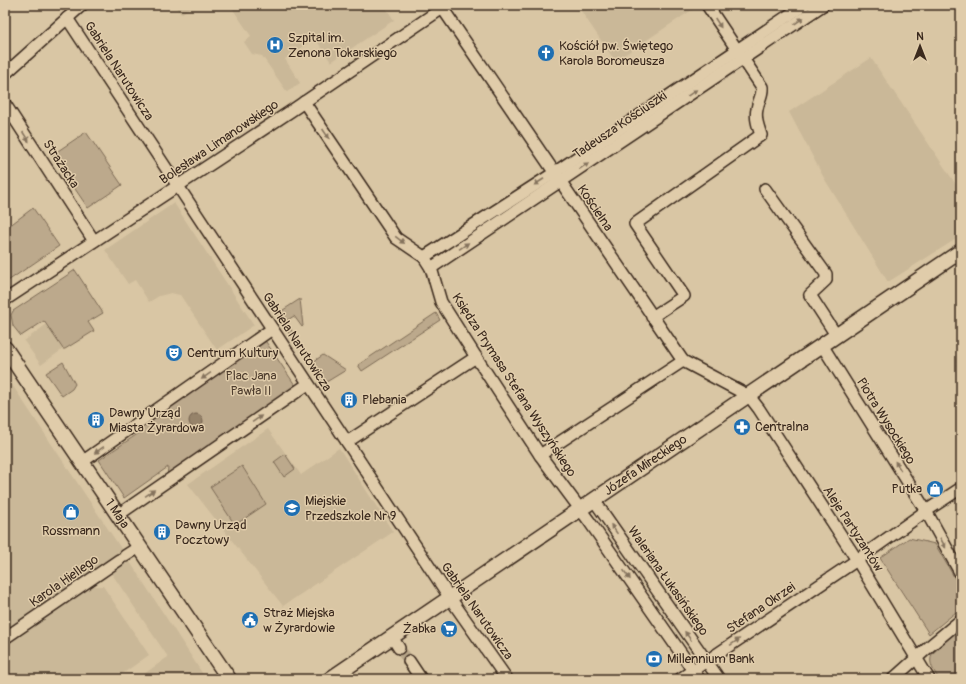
<svg xmlns="http://www.w3.org/2000/svg" width="966" height="684" font-family="Pangolin,sans-serif">
<style>
.built{fill:#cab898}
.green{fill:#bca98c;stroke:#7c6a55}
.water{fill:#96836b;stroke:#725f4c}
.lines{fill:none;stroke-linecap:round;stroke-linejoin:round}
.minor-tunnel{stroke:#b9a789;stroke-width:11;stroke-dasharray:11 5.5;stroke-linecap:butt}
.minor-casing{stroke:#3b2a1e;stroke-width:14}
.tertiary-casing{stroke:#3b2a1e;stroke-width:17}
.minor{stroke:#e0ccaa;stroke-width:11}
.tertiary{stroke:#e0ccaa;stroke-width:14}
.oneway{fill:#85735d}
.labels{text-anchor:middle;dominant-baseline:central;stroke-width:3;stroke-linejoin:round;paint-order:stroke}
.poi-label{font-size:13px;fill:#3b2a1e;stroke:#e0ccaa;text-anchor:start}
.street-label{font-size:13px;fill:#3b2a1e;stroke:#e0ccaa}
.park-label{font-size:13px;fill:#4e3d2e;stroke:#e0ccaa}
</style>
<rect width="100%" height="100%" fill="#d9c6a4"/>
<filter id="ink" filterUnits="userSpaceOnUse"><feTurbulence type="fractalNoise" baseFrequency=".025" numOctaves="2"/><feDisplacementMap in="SourceGraphic" scale="8" xChannelSelector="R" yChannelSelector="G"/><feConvolveMatrix kernelMatrix="1 2 1 2 8 2 1 2 1" color-interpolation-filters="sRGB"/></filter>
<g filter="url(#ink)">
<g class="built">
<polygon points="174,5 194,5 181,14"/>
<polygon points="230,5 384,5 394,20 331,62 315,38 285,59 300,83 287,92 262,56 252,54 244,42 251,36"/>
<polygon points="577,5 697,5 698,6 615,61"/>
<polygon points="871,58 961,192 961,236 888,282 824,178 789,112"/>
<polygon points="174,203 254,325 217,350 180,295 171,293 159,296 149,302 135,280 128,284 105,250"/>
<polygon points="47,324 63,349 41,365 24,341"/>
<polygon points="5,374 132,565 206,679 137,679 168,657 114,577 103,563 5,632"/>
<polygon points="268,429 301,475 339,448 393,532 283,606 188,484"/>
<polygon points="91,586 103,586 149,655 115,679 5,679 5,644"/>
</g>
<g class="green">
<polygon points="86,132 122,185 88,208 52,155"/>
<polygon points="33,208 59,246 5,283 5,229"/>
<polygon points="75,270 103,313 88,322 94,331 65,349 63,349 44,321 21,336 13,326 11,315 13,311"/>
<polygon points="300,299 303,326 302,327 294,316 286,321 293,333 290,335 277,314"/>
<polygon points="436,313 440,320 362,371 358,365"/>
<polygon points="264,339 297,388 167,477 168,467 124,498 99,460 142,431 143,423"/>
<polygon points="323,355 346,370 323,384 310,364"/>
<polygon points="63,362 75,384 72,389 62,396 46,373"/>
<polygon points="285,454 295,469 284,477 274,462"/>
<polygon points="242,466 266,504 235,525 210,487"/>
<polygon points="909,538 935,544 961,589 961,608 929,634 880,558"/>
<path d="M 961,627 L 961,679 L 939,679 C 934,671 928,664 932,654 Z"/>
</g>
<circle class="water" cx="196" cy="421" r="7"/>
<g class="lines">
<polyline class="minor-tunnel" points="399,648 409,661"/>
<g class="minor-casing">
<g id="minor">
<polyline points="443,9 683,361 749,396 759,409 857,560 929,679"/>
<polyline points="67,18 450,598 507,679"/>
<polyline points="5,74 82,5"/>
<polyline points="304,102 396,238 424,257 431,268 441,302 476,357 540,455 589,521 699,679"/>
<polyline points="5,104 94,241"/>
<polyline points="765,189 826,274 826,280 810,295 836,335"/>
<polyline points="424,257 554,173 804,5"/>
<polyline points="431,268 823,5"/>
<polyline points="5,300 291,111 447,5"/>
<path d="M 652,317 L 684,296 L 635,224 L 761,135 C 758,126 755,118 757,109 C 758,101 763,95 762,87 L 707,5"/>
<polyline points="822,345 926,511 961,574"/>
<polyline points="347,442 476,357"/>
<polyline points="540,455 683,361"/>
<polyline points="82,462 272,329"/>
<polyline points="594,500 719,679"/>
<polyline points="118,515 308,384"/>
<polyline points="125,556 139,547"/>
<polyline points="392,637 399,648"/>
<polyline points="5,638 119,560"/>
<polyline points="409,661 421,679"/>
<polyline points="680,679 857,560 926,511 961,488"/>
<polyline points="893,679 931,645 961,620"/>
</g>
</g>
<g class="tertiary-casing">
<g id="tertiary">
<path id="s1" d="M 5,348 L 229,679"/>
<path id="s2" d="M 330,679 L 961,251"/>
</g>
</g>
<use href="#minor" class="minor"/>
<use href="#tertiary" class="tertiary"/>
</g>
<defs><path id="oneway-solid" d="M-6-.8H1V-3.2L6.5 0L1 3.2V.8H-6Z"/></defs>
<g class="oneway">
<use href="#oneway-solid" transform="translate(799 21) rotate(-34)"/>
<use href="#oneway-solid" transform="translate(718 23) rotate(57)"/>
<use href="#oneway-solid" transform="translate(692 93) rotate(-34)"/>
<use href="#oneway-solid" transform="translate(326 134) rotate(56)"/>
<use href="#oneway-solid" transform="translate(26 137) rotate(57)"/>
<use href="#oneway-solid" transform="translate(584 166) rotate(-34)"/>
<use href="#oneway-solid" transform="translate(539 182) rotate(147)"/>
<use href="#oneway-solid" transform="translate(400 240) rotate(37)"/>
<use href="#oneway-solid" transform="translate(464 246) rotate(-34)"/>
<use href="#oneway-solid" transform="translate(206 376) rotate(145)"/>
<use href="#oneway-solid" transform="translate(257 419) rotate(-35)"/>
<use href="#oneway-solid" transform="translate(99 450) rotate(145)"/>
<use href="#oneway-solid" transform="translate(898 466) rotate(-122)"/>
<use href="#oneway-solid" transform="translate(150 493) rotate(-35)"/>
<use href="#oneway-solid" transform="translate(614 529) rotate(-125)"/>
<use href="#oneway-solid" transform="translate(943 543) rotate(61)"/>
<use href="#oneway-solid" transform="translate(627 575) rotate(55)"/>
<use href="#oneway-solid" transform="translate(688 636) rotate(-125)"/>
<use href="#oneway-solid" transform="translate(735 642) rotate(-34)"/>
</g>
</g>
<defs>
<g id="hospital-disc" transform="scale(0.9)"><circle r="9.5" fill="#1f6fb2" stroke="#e0ccaa"/><path d="M-5-5h3v3.5h4V-5h3V5h-3V1.5h-4V5h-3Z" fill="#fff"/></g>
<g id="church-disc" transform="scale(0.9)"><circle r="9.5" fill="#1f6fb2" stroke="#e0ccaa"/><path d="M-1.2-6h2.4v3.5h3.3v2.4h-3.3V6h-2.4V-.1h-3.3v-2.4h3.3Z" fill="#fff"/></g>
<g id="theatre-disc" transform="scale(0.9)"><circle r="9.5" fill="#1f6fb2" stroke="#e0ccaa"/><path d="M-5-5.5Q0-4 5-5.5V0Q5 5 0 6Q-5 5-5 0ZM-3.3-2.5H-1v1.5H-3.3ZM1-2.5H3.3v1.5H1ZM-2.8 1Q0 5.5 2.8 1Z" fill="#fff"/></g>
<g id="building-disc" transform="scale(0.9)"><circle r="9.5" fill="#1f6fb2" stroke="#e0ccaa"/><path d="M-4-6H4V6H1V3H-1V6H-4ZM-2.5-4.3h1.7v1.8h-1.7ZM.8-4.3h1.7v1.8H.8ZM-2.5-1h1.7V.8h-1.7ZM.8-1h1.7V.8H.8Z" fill="#fff"/></g>
<g id="pharmacy-disc" transform="scale(0.9)"><circle r="9.5" fill="#1f6fb2" stroke="#e0ccaa"/><path d="M-2-6h4v4h4v4h-4v4h-4v-4h-4v-4h4Z" fill="#fff"/></g>
<g id="shop-disc" transform="scale(0.9)"><circle r="9.5" fill="#1f6fb2" stroke="#e0ccaa"/><path d="M-5-2.5h2.3a2.7 3.5 0 0 1 5.4 0H5L5.5 6h-11ZM-1.5-2.5h3a1.5 2.3 0 0 0-3 0Z" fill="#fff"/></g>
<g id="school-disc" transform="scale(0.9)"><circle r="9.5" fill="#1f6fb2" stroke="#e0ccaa"/><path d="M0-5L7-2L0 1L-7-2ZM-4 1L0 2.5L4 1V4Q0 6-4 4Z" fill="#fff"/></g>
<g id="civic-disc" transform="scale(0.9)"><circle r="9.5" fill="#1f6fb2" stroke="#e0ccaa"/><path d="M-.6-6.5H3V-4.5H.6V-3L4-1V1h2V6H-6V1h2V-1L-.6-3ZM-1.2 2.5V6h2.4V2.5Z" fill="#fff"/></g>
<g id="supermarket-disc" transform="scale(0.9)"><circle r="9.5" fill="#1f6fb2" stroke="#e0ccaa"/><path d="M-6-5.5h2.5l.6 2H6L4.5 2H-2.5L-4.4-4H-6ZM-1.5 3.2a1.3 1.3 0 1 0 .1 0ZM3 3.2a1.3 1.3 0 1 0 .1 0Z" fill="#fff"/></g>
<g id="bank-disc" transform="scale(0.9)"><circle r="9.5" fill="#1f6fb2" stroke="#e0ccaa"/><path d="M-6-4H6V4H-6ZM0-2.3a2.3 2.3 0 1 0 0 4.6a2.3 2.3 0 1 0 0-4.6Z" fill="#fff"/></g>
</defs>
<g fill-rule="evenodd">
<use href="#hospital-disc" x="275" y="45"/>
<use href="#church-disc" x="546" y="53"/>
<use href="#theatre-disc" x="174" y="353"/>
<use href="#building-disc" x="349" y="400"/>
<use href="#building-disc" x="96" y="420"/>
<use href="#pharmacy-disc" x="742" y="427"/>
<use href="#shop-disc" x="935" y="489"/>
<use href="#school-disc" x="292" y="508"/>
<use href="#shop-disc" x="71" y="512"/>
<use href="#building-disc" x="162" y="532"/>
<use href="#civic-disc" x="250" y="620"/>
<use href="#supermarket-disc" x="449" y="629"/>
<use href="#bank-disc" x="654" y="659"/>
</g>
<g class="labels">
<g class="poi-label">
<text x="288" y="38">Szpital im.<tspan x="288" dy="15">Zenona Tokarskiego</tspan></text>
<text x="559" y="46">Kościół pw. Świętego<tspan x="559" dy="15">Karola Boromeusza</tspan></text>
<text x="187" y="353">Centrum Kultury</text>
<text x="362" y="400">Plebania</text>
<text x="109" y="413">Dawny Urząd<tspan x="109" dy="15">Miasta Żyrardowa</tspan></text>
<text x="755" y="427">Centralna</text>
<text x="922" y="489" text-anchor="end">Putka</text>
<text x="305" y="501">Miejskie<tspan x="305" dy="15">Przedszkole Nr 9</tspan></text>
<text x="175" y="525">Dawny Urząd<tspan x="175" dy="15">Pocztowy</tspan></text>
<text x="71" y="531" text-anchor="middle">Rossmann</text>
<text x="263" y="613">Straż Miejska<tspan x="263" dy="15">w Żyrardowie</tspan></text>
<text x="436" y="629" text-anchor="end">Żabka</text>
<text x="667" y="659">Millennium Bank</text>
</g>
<g class="street-label">
<text transform="translate(119 71) rotate(57)">Gabriela Narutowicza</text>
<text transform="translate(620 125) rotate(-34)">Tadeusza Kościuszki</text>
<text transform="translate(219 142) rotate(-34)">Bolesława Limanowskiego</text>
<text transform="translate(61 164) rotate(57)">Strażacka</text>
<text transform="translate(595 208) rotate(56)">Kościelna</text>
<text transform="translate(297 342) rotate(57)">Gabriela Narutowicza</text>
<text transform="translate(514 385) rotate(57)">Księdza Prymasa Stefana Wyszyńskiego</text>
<text transform="translate(886 421) rotate(58)">Piotra Wysockiego</text>
<text stroke="none"><textPath href="#s2" startOffset="381">Józefa Mireckiego</textPath></text>
<text stroke="none"><textPath href="#s1" startOffset="200">1 Maja</textPath></text>
<text transform="translate(853 529) rotate(57)">Aleje Partyzantów</text>
<text transform="translate(64 581) rotate(-35)">Karola Hiellego</text>
<text transform="translate(668 581) rotate(55)">Waleriana Łukasińskiego</text>
<text transform="translate(761 608) rotate(-34)">Stefana Okrzei</text>
<text transform="translate(477 611) rotate(55)">Gabriela Narutowicza</text>
</g>
<g class="park-label">
<text x="251" y="376">Plac Jana<tspan x="251" dy="15">Pawła II</tspan></text>
</g>
</g>
<rect width="966" height="684" fill="none" stroke="#e0ccaa" stroke-width="20"/>
<rect x="10" y="10" width="946" height="664" fill="none" stroke="#3b2a1e" stroke-width="1.5" filter="url(#ink)"/>
<g transform="translate(920 46)" stroke="#e0ccaa" stroke-width="3" paint-order="stroke">
<path d="M0-3L7 15L0 10L-7 15Z" fill="#3b2a1e"/>
<text y="-6" font-size="11" font-weight="bold" text-anchor="middle" fill="#3b2a1e">N</text>
</g>
</svg>
